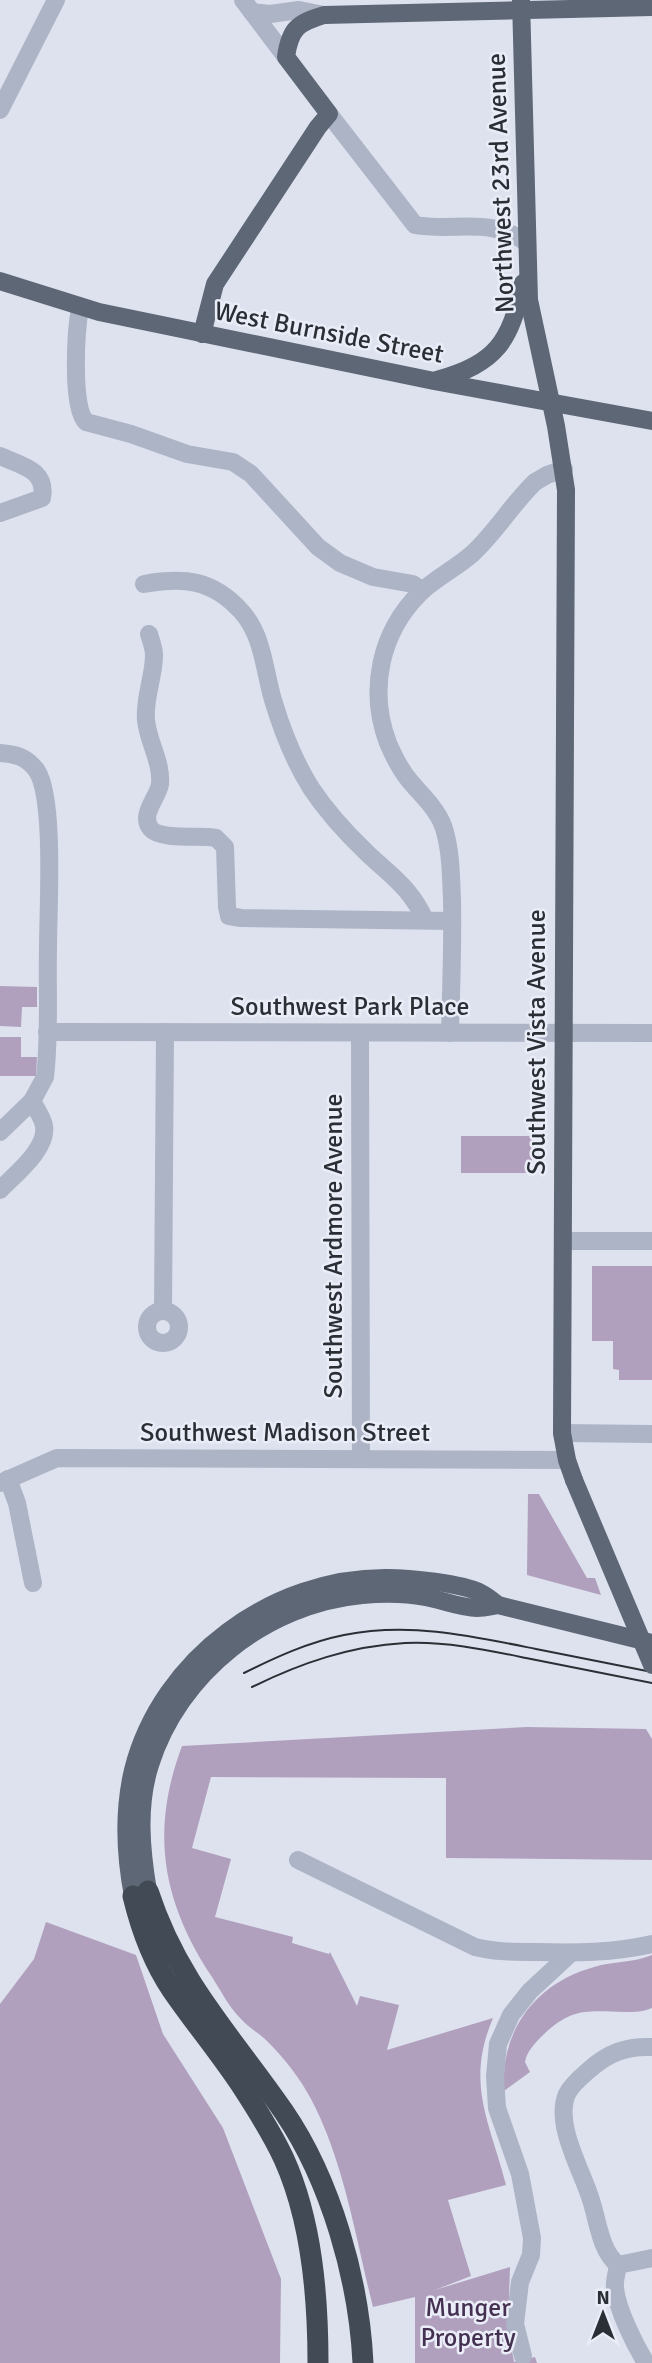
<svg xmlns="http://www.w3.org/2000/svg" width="652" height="2363" font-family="Signika,sans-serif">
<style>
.green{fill:#b0a0bd}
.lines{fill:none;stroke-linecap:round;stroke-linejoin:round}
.minor{stroke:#acb4c6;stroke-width:18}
.major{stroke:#5d6775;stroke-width:18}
.highway{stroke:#424b55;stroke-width:21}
.tram{stroke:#2a2f35;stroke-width:2}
.major-bridge{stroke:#5d6775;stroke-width:18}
.labels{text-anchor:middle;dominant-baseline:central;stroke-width:5;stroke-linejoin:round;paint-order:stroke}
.street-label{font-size:26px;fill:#2a2f35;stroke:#eaedf8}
.park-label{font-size:26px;fill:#443050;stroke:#eaedf8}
</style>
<rect width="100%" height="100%" fill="#dee2ef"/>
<g class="green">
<polygon points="0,986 37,987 37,1007 22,1007 21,1027 0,1026"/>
<polygon points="0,1037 21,1037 21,1057 37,1057 36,1076 0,1076"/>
<rect x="461" y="1136" width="71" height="37"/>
<polygon points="592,1266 652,1266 652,1380 619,1380 619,1370 613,1369 613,1341 592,1341"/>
<polygon points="528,1494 539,1494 587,1578 595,1578 601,1595 527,1575"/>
<path d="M 527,1727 L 646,1729 L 652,1739 L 652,1860 L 446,1858 L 446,1778 L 211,1777 L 192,1848 L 231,1859 L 215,1917 L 293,1937 L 292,1943 L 329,1954 L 330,1952 L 357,2006 L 360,1996 L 399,2005 L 387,2050 L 493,2018 C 465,2084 490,2122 506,2185 L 448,2200 L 471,2276 L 435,2290 L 510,2267 L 508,2327 L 514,2362 L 535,2357 L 537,2363 L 415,2363 L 415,2297 L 373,2307 C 356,2240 344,2161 311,2099 C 300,2078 284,2058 267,2041 C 259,2033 249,2028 242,2020 C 230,2009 221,1991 212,1977 C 162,1902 150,1831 182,1746 Z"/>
<polygon points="46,1922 136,1955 163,2034 223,2128 281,2279 280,2363 0,2363 0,2004 34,1959"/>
<path d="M 652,1955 L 652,2008 C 643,2012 635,2012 625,2012 C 588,2011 572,2007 543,2035 C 535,2043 527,2051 525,2062 L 530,2072 L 504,2091 C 500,2030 536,1983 594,1967 C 613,1961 633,1963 652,1955 Z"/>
</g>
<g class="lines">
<g class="minor">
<polyline points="243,0 286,57"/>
<polyline points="252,12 270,14 299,10 324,15"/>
<polyline points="0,110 56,0"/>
<path d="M 329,114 L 415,225 C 456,232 490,216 527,243"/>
<path d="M 80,308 C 76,330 71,407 86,422 L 131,434 L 187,454 L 233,462 L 251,474 L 318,547 L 340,563 L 373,577 L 413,584 L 422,591"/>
<path d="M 0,456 C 21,466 47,469 42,498 L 0,513"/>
<path d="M 144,584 C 183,577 212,579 241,611 C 263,635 264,669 273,700 C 282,730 294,761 311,788 C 327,812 346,833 367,853 C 391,876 411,888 425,920"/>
<path d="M 149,634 C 151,641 154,648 154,655 C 154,677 144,698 146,720 C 148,742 162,762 160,784 C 158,798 139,815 151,829 C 159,839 196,836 209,837 L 216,838 L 225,847 L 227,907 L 229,916 L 241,918 L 452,921"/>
<path d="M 0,753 C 16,754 27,757 37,771 C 55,799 48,910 48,948 C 47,990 50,1035 45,1077 L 32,1101 L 0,1132"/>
<polyline points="47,1032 652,1033"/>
<polyline points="360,1033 361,1459"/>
<path d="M 450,1033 C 451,989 453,945 452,900 C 451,877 451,854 445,832 C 440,811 422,796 409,780 C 400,769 394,757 388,743 C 368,690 380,632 421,592 C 436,578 456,568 472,554 C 496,532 512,504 535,482 L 547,475 L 564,469"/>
<path d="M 0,1190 C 14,1175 48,1149 44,1126 C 43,1118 36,1109 32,1101"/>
<polyline points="563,1241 652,1241"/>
<circle cx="163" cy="1327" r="16"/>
<polyline points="163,1311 165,1032"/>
<polyline points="562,1433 652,1434"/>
<polyline points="8,1479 17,1503 33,1583"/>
<polyline points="0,1483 57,1458 567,1460"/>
<path d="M 298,1860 L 475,1947 C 495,1952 515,1952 536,1952 C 576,1953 613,1953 652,1944"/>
<path d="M 618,2265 C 599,2249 598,2219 590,2197 C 581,2169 554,2123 567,2094 C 572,2084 581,2077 589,2070 C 608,2053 626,2046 652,2047"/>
<polyline points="523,2356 515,2324 520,2282 531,2255 532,2238 520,2174 497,2108 495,2076 498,2044 511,2015 530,1991 571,1953"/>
<path d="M 646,2363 C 635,2345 617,2309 615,2288 C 614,2281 617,2273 618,2265 L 652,2258"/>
</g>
<g class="major">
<polyline points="521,0 529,300 556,426 566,490 562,1433 567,1460 574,1480"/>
<polyline points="0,281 99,312 434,381 652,421"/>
<path d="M 202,334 L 215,284 L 318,127 L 329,114 L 286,57 C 290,28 298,23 324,15 L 652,7"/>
<path d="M 437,380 C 497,363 510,342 523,283"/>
<path d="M 148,1891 C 141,1849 137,1806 150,1765 C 179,1673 266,1604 362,1595 C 383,1593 405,1593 425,1597 C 442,1600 461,1608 477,1608 C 484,1608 492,1606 498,1605 L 652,1643"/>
<path d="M 133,1896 C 125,1854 123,1812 133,1770 C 161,1658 273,1577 387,1578 C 409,1578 461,1583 481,1593 C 487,1596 493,1601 498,1605"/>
</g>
<g class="highway">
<path d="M 148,1891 C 178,1983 231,2035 284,2112 C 331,2181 359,2280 363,2363"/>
<path d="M 133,1896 C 141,1929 153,1962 172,1990 C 194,2022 219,2052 241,2085 C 256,2108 272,2133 284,2159 C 312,2221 318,2296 318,2363"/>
</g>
<g class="tram">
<path d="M 244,1673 C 276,1657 309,1642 344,1635 C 410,1622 472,1636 536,1649 C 575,1657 613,1664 652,1672"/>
<path d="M 252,1687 C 301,1663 350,1646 405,1643 C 445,1641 487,1650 526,1658 C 568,1666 610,1675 652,1683"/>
</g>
<polyline class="major-bridge" points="574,1480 652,1665"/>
</g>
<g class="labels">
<g class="street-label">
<text transform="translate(501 183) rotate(-92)">Northwest 23rd Avenue</text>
<text transform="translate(329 333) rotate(11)">West Burnside Street</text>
<text x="350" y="1007">Southwest Park Place</text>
<text transform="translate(537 1042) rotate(-90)">Southwest Vista Avenue</text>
<text transform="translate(334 1246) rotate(-90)">Southwest Ardmore Avenue</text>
<text x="285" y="1433">Southwest Madison Street</text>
</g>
<g class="park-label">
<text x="468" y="2308">Munger<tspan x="468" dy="30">Property</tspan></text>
</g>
</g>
<g transform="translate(603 2314)" stroke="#eaedf8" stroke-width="5" paint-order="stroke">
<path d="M0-5L12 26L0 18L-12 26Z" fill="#2a2f35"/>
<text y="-10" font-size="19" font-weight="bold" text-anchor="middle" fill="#2a2f35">N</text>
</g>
</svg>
